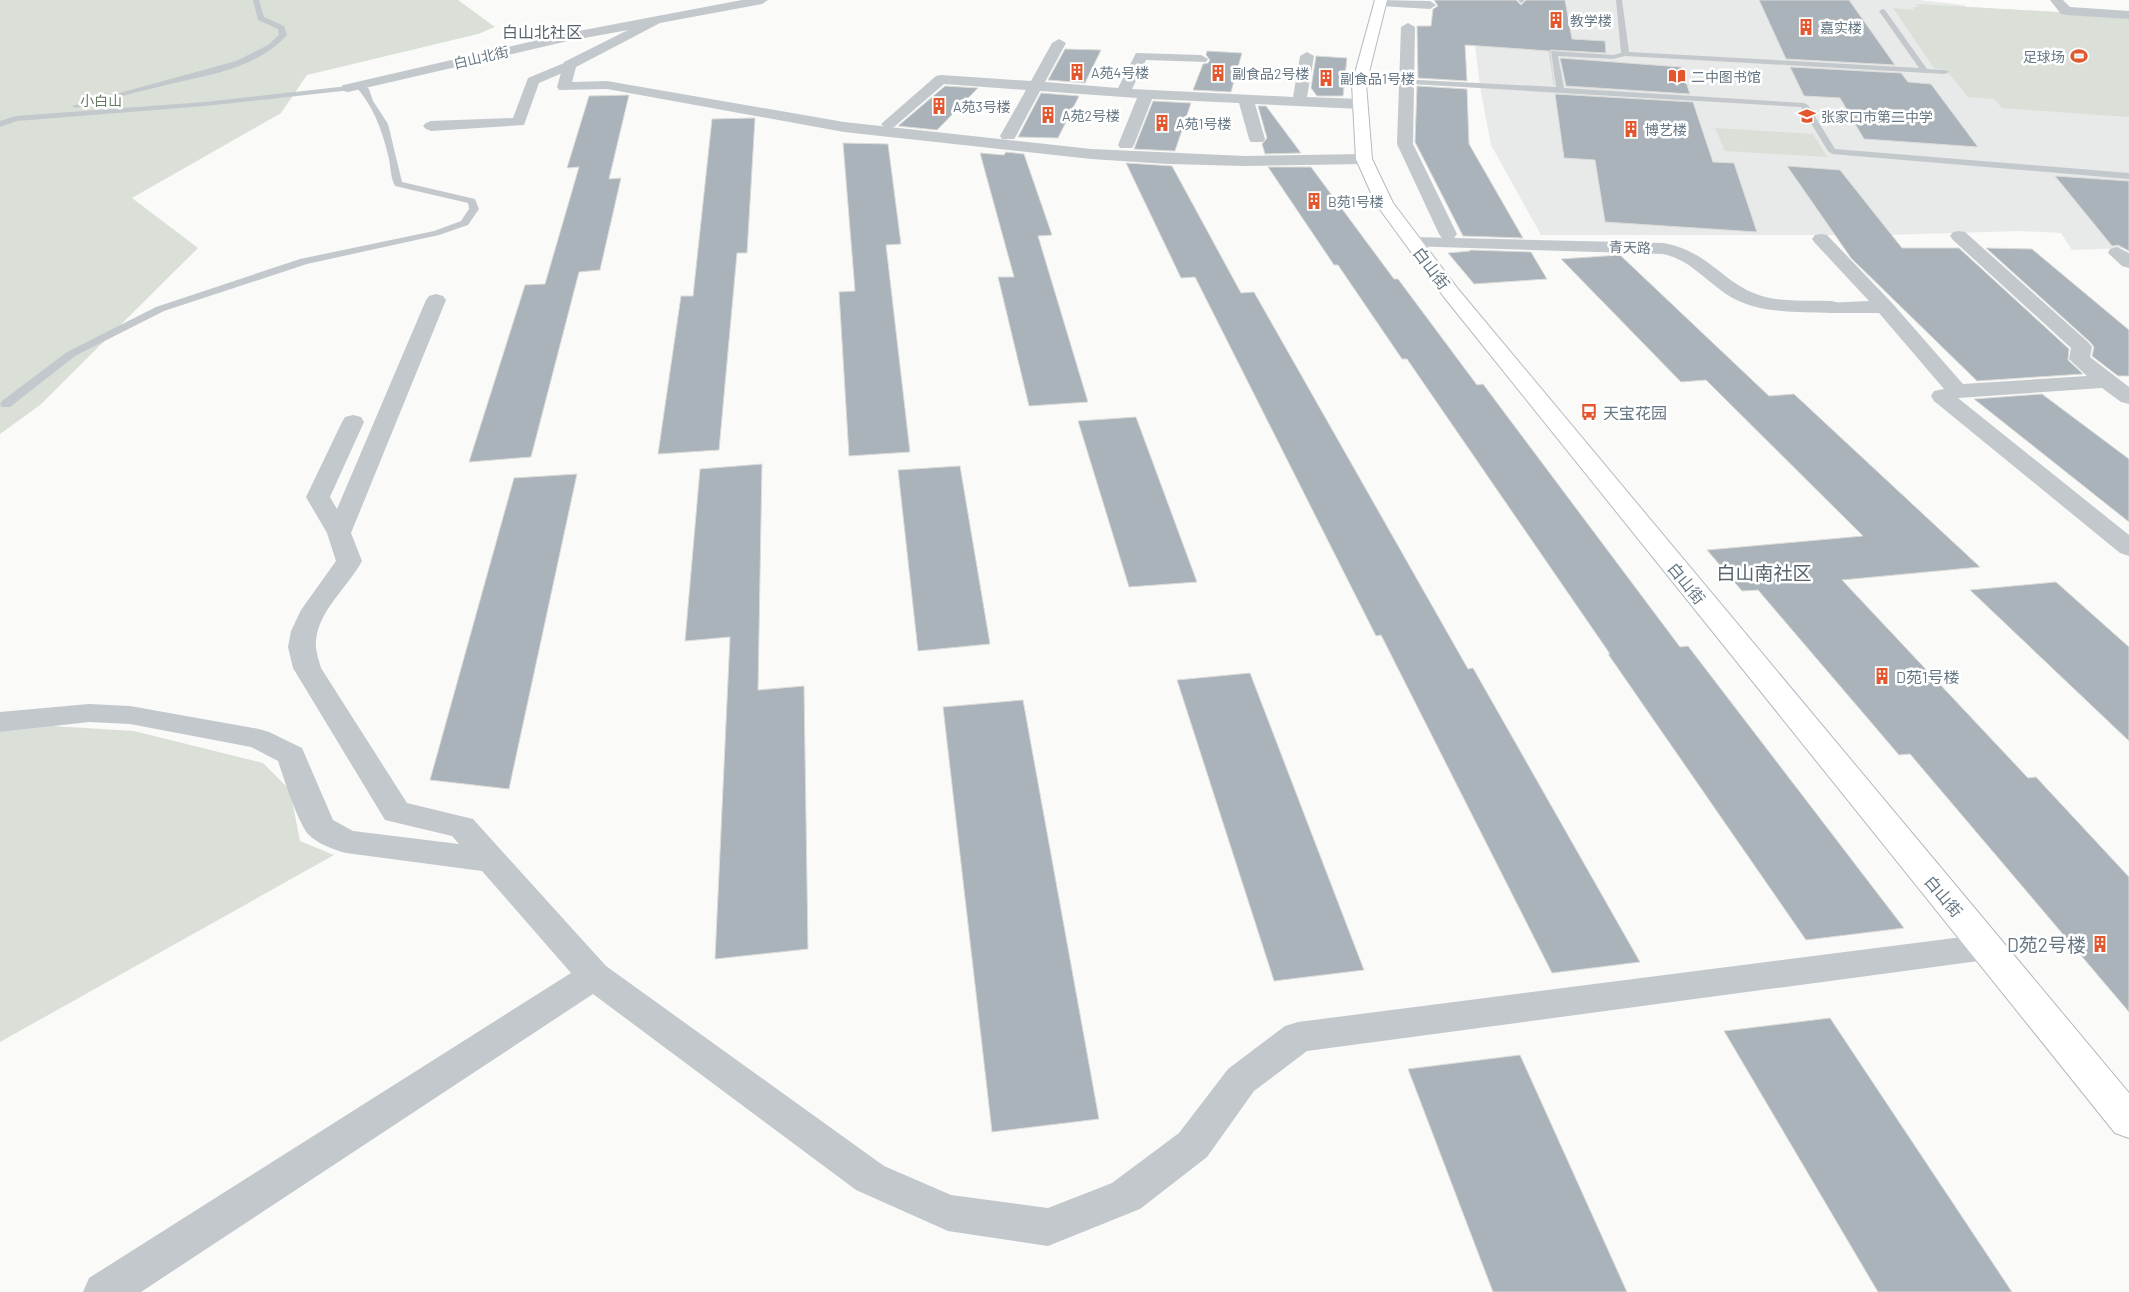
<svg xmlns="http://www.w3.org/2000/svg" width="2129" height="1292" font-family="Barlow,'Noto Sans SC',sans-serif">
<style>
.built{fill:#e8e9e9}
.green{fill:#dadfd7}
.building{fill:#aab3b9;stroke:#dcdcda}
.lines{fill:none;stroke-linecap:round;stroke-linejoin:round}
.secondary-casing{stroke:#b3babf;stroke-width:2}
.service{fill:#c3c8cc;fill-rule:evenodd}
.minor{fill:#c3c8cc;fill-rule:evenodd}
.tertiary{fill:#c3c8cc;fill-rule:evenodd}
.secondary{fill:#fff;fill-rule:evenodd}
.labels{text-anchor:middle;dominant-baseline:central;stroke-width:5;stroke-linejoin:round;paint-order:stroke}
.far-poi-label{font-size:14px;fill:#657683;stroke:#fff;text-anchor:start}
.far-street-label{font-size:14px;fill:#657683;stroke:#fff}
.far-park-label{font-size:14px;fill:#687a64;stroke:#fff}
.far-quarter-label{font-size:16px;fill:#57646e;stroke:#fff}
.street-label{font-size:16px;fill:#657683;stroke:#fff}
.poi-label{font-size:16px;fill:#657683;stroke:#fff;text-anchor:start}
.quarter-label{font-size:19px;fill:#57646e;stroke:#fff}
.near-poi-label{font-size:19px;fill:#657683;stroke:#fff;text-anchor:end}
</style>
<rect width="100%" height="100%" fill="#fafaf8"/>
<polygon class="built" points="1474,0 1919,0 1964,5 1966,7 2129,16 2129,248 2072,250 2061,233 2020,231 1886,235 1541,235 1491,145 1480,87 1473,28"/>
<g class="green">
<polygon points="0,0 458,0 495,27 478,34 307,75 281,113 132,198 198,248 40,405 0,434"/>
<polygon points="1916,4 2129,16 2129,117 2002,108 1994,99 1968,97 1945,69 1934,68 1893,8 1914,10 1913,7 1918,7"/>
<polygon points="1715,128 1813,134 1827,157 1725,151"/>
<polygon points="52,726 134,731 263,763 290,790 300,841 334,855 0,1042 0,732"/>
</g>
<g class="building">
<polygon points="1434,0 1516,0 1521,5 1526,0 1565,0 1572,39 1605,41 1606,53 1550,50 1554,85 1549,51 1465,45 1467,81 1418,78 1417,26 1431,26 1433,9 1438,6"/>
<polygon points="1759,0 1849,0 1895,65 1786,59"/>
<polygon points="1065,49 1101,50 1085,83 1048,80"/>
<polygon points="1207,51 1242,53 1231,92 1193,90 1203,64 1208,63 1210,60 1206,55"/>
<polygon points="1316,56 1347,58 1343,96 1317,96 1311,88"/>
<polygon points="1560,58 1681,67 1690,94 1566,86"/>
<polygon points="1790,67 1901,73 1908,82 1931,84 1978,147 1864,139 1840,98 1804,96"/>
<polygon points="945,86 978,88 937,130 898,126"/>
<polygon points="1417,86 1467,89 1469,144 1523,238 1463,236 1415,142"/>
<polygon points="1041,93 1079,96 1058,138 1018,137"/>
<polygon points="1555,94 1693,102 1713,162 1734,163 1757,232 1605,222 1595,160 1564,158"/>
<polygon points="629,95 609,179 621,178 600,270 579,272 531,457 469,462 525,285 545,284 579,167 567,168 589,96"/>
<polygon points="1153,101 1191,103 1175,151 1134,149"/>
<polygon points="1258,106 1266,106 1301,153 1265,154 1262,144 1267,138"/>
<polygon points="755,118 747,253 737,253 719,450 658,454 681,296 693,296 712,119"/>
<polygon points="843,143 888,144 901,244 886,245 910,452 849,456 839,292 855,291"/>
<polygon points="1006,152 1024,154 1052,235 1038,236 1088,402 1029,406 998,277 1014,277 980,153 1004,155"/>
<polygon points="1126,163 1172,166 1241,293 1254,292 1468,669 1473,668 1640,962 1552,973 1381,635 1376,636 1195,277 1181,278"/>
<polygon points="1787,166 1840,170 1902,248 1959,248 2069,349 2068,360 2083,374 1977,381 1851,258"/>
<polygon points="1268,167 1311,167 1394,279 1398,279 1477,385 1483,384 1680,647 1688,646 1904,928 1806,940 1608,654 1610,654 1407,359 1402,359 1338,265 1334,265"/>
<polygon points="2055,176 2129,181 2129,251 2118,245 2112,246"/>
<polygon points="1986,248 2032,249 2129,330 2129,376 2118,376 2092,356 2094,347 2090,342"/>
<polygon points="1470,250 1531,252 1547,279 1474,284 1448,253 1470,251"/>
<polygon points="1620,255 1769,396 1794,394 1980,567 1842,580 2028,778 2036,777 2129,877 2129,1012 1910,754 1899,755 1758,590 1742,591 1707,550 1863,536 1706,380 1681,382 1561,259"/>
<polygon points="2042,394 2129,459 2129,522 1974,399"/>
<polygon points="1136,417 1197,582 1129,587 1078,421"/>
<polygon points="762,464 758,690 804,686 808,949 715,959 730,637 685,641 700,469"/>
<polygon points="960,466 990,644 918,651 898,470"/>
<polygon points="577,474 509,789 430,780 514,478"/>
<polygon points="2056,582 2129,647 2129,741 1970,590"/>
<polygon points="1250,673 1364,970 1274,981 1177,680"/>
<polygon points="1023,700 1099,1119 992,1132 943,707"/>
<polygon points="1830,1018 2012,1292 1878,1292 1724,1031"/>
<polygon points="1520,1055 1627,1292 1493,1292 1408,1069"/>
</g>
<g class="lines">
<g class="secondary-casing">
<polygon id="secondary" points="1375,0 1387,0 1366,84 1372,159 1393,203 1458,289 2129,1093 2129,1138 2115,1133 1444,297 1376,204 1356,159 1352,84"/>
</g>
<g class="service">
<path d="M 253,0 L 259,0 L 264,17 L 284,26 L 287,35 C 254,72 198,76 154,88 C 128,94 102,102 76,108 L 72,106 L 236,61 L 268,45 L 279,35 L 278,29 L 258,20 Z"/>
<polygon points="1518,0 1524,0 1524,1 1521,3"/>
<polygon points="1616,0 1622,0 1629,52 1919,68 1879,11 1883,9 1885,10 1927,69 1945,70 1949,72 1945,74 1625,56 1613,59 1558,56 1564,88 1804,103 1808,105 1835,149 2129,173 2129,179 1832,154 1828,151 1801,107 1360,81 1356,79 1360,77 1556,87 1551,51 1613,55 1621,53"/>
<path d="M 355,83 L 361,83 L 369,89 L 373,101 L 388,124 L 402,182 L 475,199 L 479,209 L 468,225 L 439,235 L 307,264 L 164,311 L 75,356 L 10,407 L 2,407 L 0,404 L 2,401 L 67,352 L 156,307 L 300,259 L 434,231 L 461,221 L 469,209 L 468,203 L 395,186 C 390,177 391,165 388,155 C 382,129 372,103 354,85 Z"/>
<polygon points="348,86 351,86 351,90 205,106 17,121 0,127 0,121 16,116 205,102"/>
</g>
<g class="minor">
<polygon points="1375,0 1430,1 1436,5 1430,9 1380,6 1376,5 1374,2"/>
<polygon points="2050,0 2063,0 2070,7 2129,11 2129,19 2066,15 2061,14"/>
<polygon points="1408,23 1415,27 1413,144 1457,234 1454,238 1448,239 1442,238 1439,234 1397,144 1401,27"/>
<polygon points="1059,39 1066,43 1045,82 1118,88 1136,53 1201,55 1208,59 1206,62 1146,60 1132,89 1293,97 1300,56 1307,52 1314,56 1307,97 1360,99 1365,101 1368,104 1365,107 1360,109 1255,104 1265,139 1263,142 1251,142 1249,139 1239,103 1152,99 1134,145 1132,148 1120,148 1118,145 1137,98 1040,91 1016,136 1014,139 1002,139 1000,136 1026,90 944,84 894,127 884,127 881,124 936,76 941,75 1031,81 1052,43"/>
<polygon points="569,61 574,62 576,65 574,68 539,83 524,125 431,131 426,129 423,126 426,123 431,121 513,118 528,78"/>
<polygon points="1959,231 1965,232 2089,343 2092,347 2090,357 2129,387 2129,404 2121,402 2102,388 1958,398 2129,535 2129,556 2120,553 1934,401 1931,396 1934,391 1944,389 1879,313 1832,313 1825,311 1822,307 1825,303 1869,301 1815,243 1812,239 1815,235 1821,234 1827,235 1892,303 1963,384 2087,376 2069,359 2071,348 1953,240 1950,236 1953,232"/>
<polygon points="2117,247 2129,253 2129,268 2122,266 2108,253 2110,249"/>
</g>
<g class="tertiary">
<polygon points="742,0 768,0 762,4 660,23 576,67 572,82 607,81 844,122 1091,149 1245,156 1364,154 1370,156 1372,159 1370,162 1364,164 1245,166 1168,164 1091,159 844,132 607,89 559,90 557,87 564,62 628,30 568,41 348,92 343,91 341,88 343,85 348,84 568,33"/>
<path d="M 1413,237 L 1663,243 C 1708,251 1720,280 1756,294 C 1779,303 1808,300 1832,301 L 1839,303 L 1842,307 L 1839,311 L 1832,313 C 1802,311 1769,314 1741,302 C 1712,290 1694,260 1663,254 L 1407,246 L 1404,242 L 1407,238 Z"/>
<path d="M 436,294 L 443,296 L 446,300 L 351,533 L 362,561 C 348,587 318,611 316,641 C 315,650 319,660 321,668 L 407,803 L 473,819 L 606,966 L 884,1166 L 951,1195 L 1048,1208 L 1112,1183 L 1179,1133 L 1228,1069 L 1285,1026 L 1298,1022 L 1986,934 L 1998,938 L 2003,947 L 1998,956 L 1986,960 L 1307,1051 L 1254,1091 L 1207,1157 L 1140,1209 L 1048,1246 L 948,1231 L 856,1190 L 593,994 L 141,1292 L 83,1292 L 89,1278 L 571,973 L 482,871 L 346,853 C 334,850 316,843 308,834 C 297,820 284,779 278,761 L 251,747 L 130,724 L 89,722 L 0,732 L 0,712 L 89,704 L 130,706 L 259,729 L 269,732 L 302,748 L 333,820 L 353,831 L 459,844 L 452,836 L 385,820 L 293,668 L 288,647 L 291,631 L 301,610 L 336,561 L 327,533 L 306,497 L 342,422 L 345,417 L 353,415 L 361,417 L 364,422 L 330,497 L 337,509 L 426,300 L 429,296 Z"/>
</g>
<use href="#secondary" class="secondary"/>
</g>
<defs>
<g id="building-bare" transform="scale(1.35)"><path d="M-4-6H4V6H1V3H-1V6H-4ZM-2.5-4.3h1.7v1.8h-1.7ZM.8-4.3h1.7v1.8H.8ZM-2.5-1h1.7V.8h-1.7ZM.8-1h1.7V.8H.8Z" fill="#e4572e" stroke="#fff" stroke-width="2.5" paint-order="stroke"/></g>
<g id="stadium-bare" transform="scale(1.35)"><path d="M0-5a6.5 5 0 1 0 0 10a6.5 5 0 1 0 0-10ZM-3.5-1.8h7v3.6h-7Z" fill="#e4572e" stroke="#fff" stroke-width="2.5" paint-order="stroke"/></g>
<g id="library-bare" transform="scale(1.35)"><path d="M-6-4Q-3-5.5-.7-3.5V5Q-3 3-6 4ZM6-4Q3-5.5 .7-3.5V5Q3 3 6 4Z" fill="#e4572e" stroke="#fff" stroke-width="2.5" paint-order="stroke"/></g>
<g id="school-bare" transform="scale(1.35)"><path d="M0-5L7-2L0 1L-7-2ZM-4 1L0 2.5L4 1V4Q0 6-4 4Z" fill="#e4572e" stroke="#fff" stroke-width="2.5" paint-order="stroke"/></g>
<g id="bus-bare" transform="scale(1.35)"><path d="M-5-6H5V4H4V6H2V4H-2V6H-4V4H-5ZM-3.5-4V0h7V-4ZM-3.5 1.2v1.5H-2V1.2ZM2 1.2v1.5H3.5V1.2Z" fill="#e4572e" stroke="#fff" stroke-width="2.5" paint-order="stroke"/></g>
</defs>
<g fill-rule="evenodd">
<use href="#building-bare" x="1556" y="20"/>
<use href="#building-bare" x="1806" y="27"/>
<use href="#stadium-bare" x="2079" y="56"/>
<use href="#building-bare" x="1077" y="72"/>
<use href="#building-bare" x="1218" y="73"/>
<use href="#library-bare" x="1677" y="76"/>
<use href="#building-bare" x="1326" y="78"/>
<use href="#building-bare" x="939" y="106"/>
<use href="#building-bare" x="1048" y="115"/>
<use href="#school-bare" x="1807" y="116"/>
<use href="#building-bare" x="1162" y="123"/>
<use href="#building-bare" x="1631" y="129"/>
<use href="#building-bare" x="1314" y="201"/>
<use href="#bus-bare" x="1589" y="412"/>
<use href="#building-bare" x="1882" y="676"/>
<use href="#building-bare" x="2100" y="944"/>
</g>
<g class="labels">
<g class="far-poi-label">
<text x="1570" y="20">教学楼</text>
<text x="1820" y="27">嘉实楼</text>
<text x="2065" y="56" text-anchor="end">足球场</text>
<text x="1091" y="72">A苑4号楼</text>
<text x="1232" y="73">副食品2号楼</text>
<text x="1691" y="76">二中图书馆</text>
<text x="1340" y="78">副食品1号楼</text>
<text x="953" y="106">A苑3号楼</text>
<text x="1062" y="115">A苑2号楼</text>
<text x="1821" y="116">张家口市第二中学</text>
<text x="1176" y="123">A苑1号楼</text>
<text x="1645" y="129">博艺楼</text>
<text x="1328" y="201">B苑1号楼</text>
</g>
<g class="far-street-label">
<text transform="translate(481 57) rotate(-13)">白山北街</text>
<text transform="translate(1630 247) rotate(2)">青天路</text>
</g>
<g class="far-park-label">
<text x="101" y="100">小白山</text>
</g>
<g class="far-quarter-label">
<text x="542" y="31">白山北社区</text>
</g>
<g class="street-label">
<text transform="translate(1432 268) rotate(53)">白山街</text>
<text transform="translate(1687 583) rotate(51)">白山街</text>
<text transform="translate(1944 896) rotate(50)">白山街</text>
</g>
<g class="poi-label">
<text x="1603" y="412">天宝花园</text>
<text x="1896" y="676">D苑1号楼</text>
</g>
<g class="quarter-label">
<text x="1764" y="572">白山南社区</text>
</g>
<g class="near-poi-label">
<text x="2086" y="944">D苑2号楼</text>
</g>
</g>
</svg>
